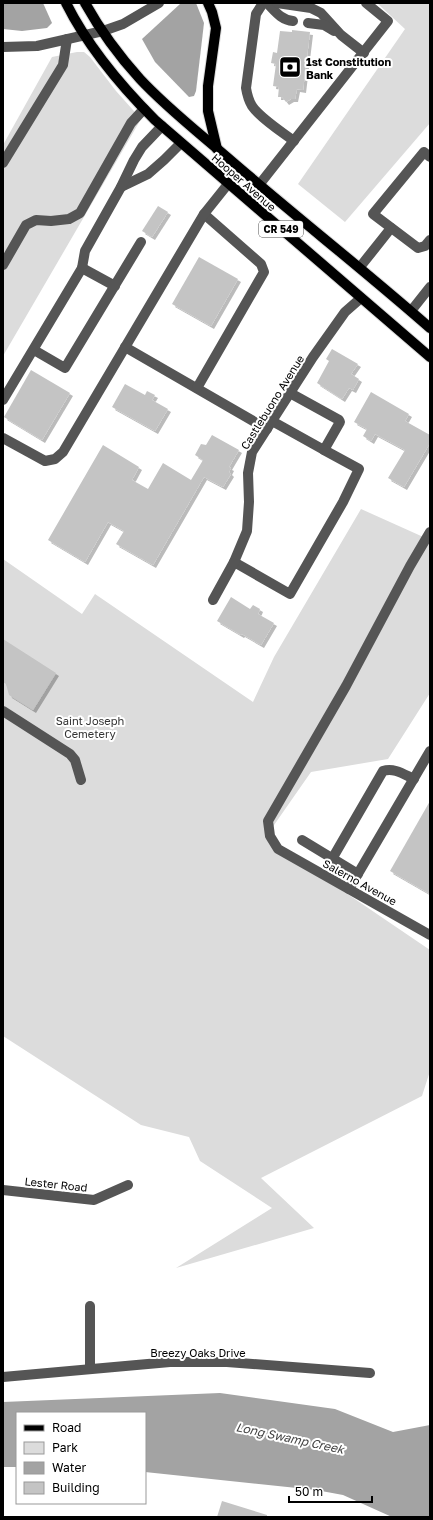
<svg xmlns="http://www.w3.org/2000/svg" width="433" height="1520" font-family="'Golos Text',sans-serif">
<style>
.green{fill:#dcdcdc}
.water{fill:#a3a3a3}
.building{fill:#c4c4c4;filter:url(#shadow)}
.lines{fill:none;stroke-linecap:round;stroke-linejoin:round}
.major-casing{stroke:#dbdbdb;stroke-width:12}
.minor{stroke:#555;stroke-width:10}
.major{stroke:#000;stroke-width:10}
.labels{text-anchor:middle;dominant-baseline:central;stroke-width:4;stroke-linejoin:round;paint-order:stroke}
.shield{fill:#fff;stroke:#4c4c4c;stroke-width:1}
.shield-label{font-size:10px;font-weight:bold;fill:#000}
.poi-label{font-size:11px;font-weight:bold;fill:#000;stroke:#fff;text-anchor:start}
.street-label{font-size:11px;fill:#000;stroke:#fff}
.park-label{font-size:11px;fill:#333;stroke:#fff}
.water-label{font-size:12px;font-style:italic;fill:#444;stroke:#fff}
</style>
<defs>
<filter id="shadow"><feDropShadow dx="3" dy="3" stdDeviation="0" flood-color="#0004"/></filter>
</defs>
<rect width="100%" height="100%" fill="#fff"/>
<g class="green">
<polygon points="377,3 430,3 430,123 345,222 298,184 405,29"/>
<polygon points="77,52 84,52 90,57 116,91 141,119 3,356 3,145 52,57"/>
<polygon points="361,509 430,540 430,693 388,759 311,772 265,838 430,950 430,1071 422,1096 261,1178 314,1228 176,1268 272,1208 200,1161 189,1137 141,1125 3,1036 3,559 82,614 95,594 253,702 274,657"/>
</g>
<g class="water">
<polygon points="3,3 43,3 52,23 47,28 22,31 3,29"/>
<polygon points="185,3 196,3 204,23 196,91 194,96 189,97 155,62 142,39 180,4"/>
<polygon points="220,1393 335,1409 393,1432 430,1425 430,1517 392,1517 343,1495 316,1490 145,1472 145,1413 17,1413 17,1467 3,1467 3,1402"/>
</g>
<g class="building">
<polygon points="292,30 310,32 303,90 297,89 295,99 291,99 286,102 282,97 278,97 279,87 273,86 276,64 271,63 273,52 277,53 280,31 292,32"/>
<polygon points="158,206 168,212 152,237 142,231"/>
<polygon points="199,257 238,279 211,326 172,304"/>
<polygon points="332,349 358,364 351,374 359,379 353,390 349,388 342,399 317,383 329,361 326,359"/>
<polygon points="31,370 70,393 42,440 4,417"/>
<polygon points="125,384 145,395 147,391 155,395 152,400 168,409 155,431 112,407"/>
<polygon points="371,392 409,414 405,421 430,435 430,443 404,487 388,478 405,450 375,434 371,441 363,436 367,429 354,422"/>
<polygon points="212,435 239,450 229,467 231,468 229,472 231,474 223,487 204,477 153,565 116,544 124,531 108,522 85,562 48,540 103,445 139,467 132,480 148,489 163,463 191,480 203,460 195,455 201,444 206,445"/>
<polygon points="231,597 250,609 253,605 260,609 258,614 274,623 261,645 242,634 241,635 217,621"/>
<polygon points="3,639 56,673 33,710 9,695 6,684 3,682"/>
<polygon points="430,801 430,894 390,871"/>
<polygon points="222,1501 267,1515 267,1517 217,1517"/>
</g>
<g class="lines">
<g class="major-casing">
<g id="major">
<path d="M 66,3 C 88,47 120,85 155,120 L 430,357"/>
<path d="M 85,3 C 99,28 120,57 140,79 C 167,108 198,132 228,158 C 295,216 364,270 430,328"/>
<polyline points="208,3 212,12 216,28 208,86 208,111 217,149"/>
</g>
</g>
<g class="minor">
<path d="M 263,3 L 256,14 L 246,88 C 247,94 249,101 252,106 C 260,118 282,132 294,141"/>
<path d="M 267,3 C 275,11 281,20 293,21"/>
<polyline points="277,3 311,8 321,13 341,35 364,53"/>
<polyline points="308,23 324,25 334,31"/>
<polyline points="3,47 37,46 103,31 123,24 159,3"/>
<polyline points="430,157 424,152 373,214 418,248 425,246 430,240"/>
<polyline points="3,163 63,65 67,39"/>
<polyline points="259,185 388,21 366,3"/>
<polyline points="121,187 148,174 164,160 181,143"/>
<polyline points="3,265 26,225 36,220 51,221 69,219 80,213 131,123 144,109"/>
<polyline points="360,267 391,228"/>
<polyline points="82,268 115,286"/>
<polyline points="411,311 430,287"/>
<polyline points="125,347 267,429"/>
<polyline points="34,350 65,368 141,242"/>
<polyline points="197,388 264,272 261,264 204,214"/>
<polyline points="3,400 82,268 85,251 121,187 134,160 142,147 162,126"/>
<polyline points="272,421 324,450 340,422 339,420 290,393"/>
<polyline points="3,438 45,461 55,459 63,452 204,214 228,184"/>
<polyline points="430,532 410,566 346,686 268,821 270,836 278,849 430,935"/>
<polyline points="234,562 290,594 343,502 359,469 324,450"/>
<polyline points="213,600 234,562 247,531 249,502 248,473 252,452 313,357 345,312 361,298"/>
<polyline points="3,711 70,754 75,760 81,780"/>
<polyline points="302,840 358,874"/>
<path d="M 332,859 L 383,771 C 394,767 405,775 414,779"/>
<polyline points="349,889 430,751"/>
<polyline points="3,1190 94,1200 128,1185"/>
<polyline points="90,1369 90,1306"/>
<polyline points="3,1377 170,1362 227,1362 370,1373"/>
</g>
<use href="#major" class="major"/>
</g>
<defs>
<g id="bank-square" transform="scale(1.15)"><rect x="-9" y="-9" width="18" height="18" rx="4" fill="#000" stroke="#fff"/><path d="M-6-4H6V4H-6ZM0-2.3a2.3 2.3 0 1 0 0 4.6a2.3 2.3 0 1 0 0-4.6Z" fill="#fff"/></g>
</defs>
<g fill-rule="evenodd">
<use href="#bank-square" x="290" y="67"/>
</g>
<g class="labels">
<rect class="shield" x="259" y="221" width="44" height="16" rx="3"/>
<g class="shield-label">
<text x="281" y="229">CR 549</text>
</g>
<g class="poi-label">
<text x="306" y="61">1st Constitution<tspan x="306" dy="13">Bank</tspan></text>
</g>
<g class="street-label">
<text transform="translate(244 182) rotate(41)">Hooper Avenue</text>
<text transform="translate(272 402) rotate(-58)">Castlebuono Avenue</text>
<text transform="translate(360 882) rotate(29)">Salerno Avenue</text>
<text transform="translate(56 1184) rotate(6)">Lester Road</text>
<text x="198" y="1352">Breezy Oaks Drive</text>
</g>
<g class="park-label">
<text x="90" y="720">Saint Joseph<tspan x="90" dy="13">Cemetery</tspan></text>
</g>
<g class="water-label">
<text transform="translate(290 1438) rotate(12)">Long Swamp Creek</text>
</g>
</g>
<rect width="433" height="1520" fill="none" stroke="#000000" stroke-width="8"/>
<rect x="16" y="1412" width="130" height="92" fill="#ffffff" stroke="#999999"/>
<rect x="24" y="1425" width="20" height="6" fill="#000000" stroke="#999999"/>
<text x="52" y="1432" font-size="12" fill="#000000">Road</text>
<rect x="24" y="1442" width="20" height="12" fill="#dcdcdc" stroke="#999999"/>
<text x="52" y="1452" font-size="12" fill="#000000">Park</text>
<rect x="24" y="1462" width="20" height="12" fill="#a3a3a3" stroke="#999999"/>
<text x="52" y="1472" font-size="12" fill="#000000">Water</text>
<rect x="24" y="1482" width="20" height="12" fill="#c4c4c4" stroke="#999999"/>
<text x="52" y="1492" font-size="12" fill="#000000">Building</text>
<path d="M289 1496v6h83v-6" fill="none" stroke="#000000" stroke-width="2"/>
<text x="295" y="1496" font-size="12" fill="#000000" stroke="#ffffff" stroke-width="3" paint-order="stroke">50 m</text>
</svg>
